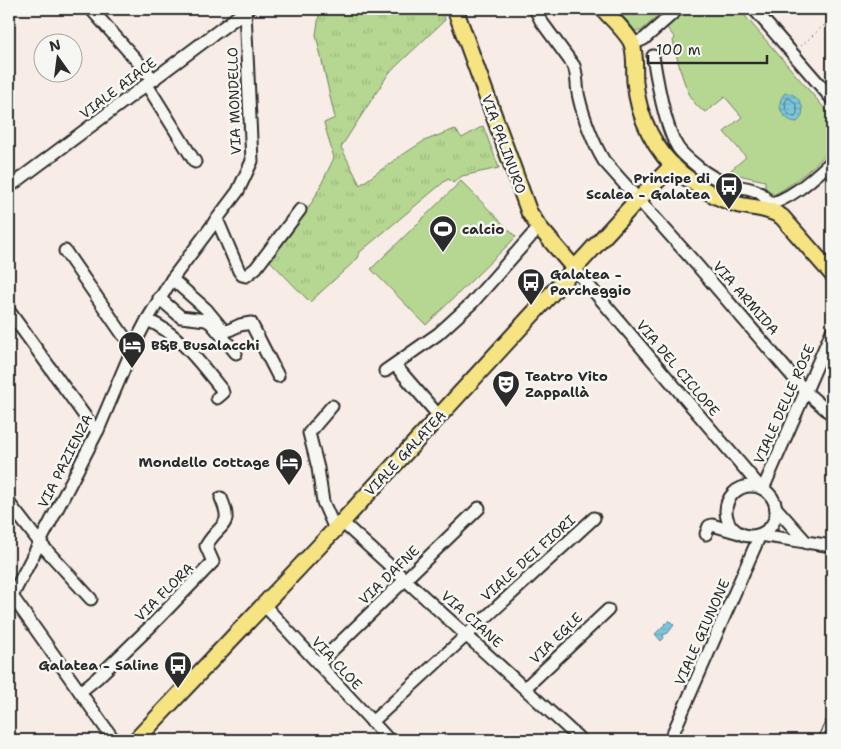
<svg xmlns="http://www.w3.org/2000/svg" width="841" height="749" font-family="'Shantell Sans',sans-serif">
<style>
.grass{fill:url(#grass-tufts);stroke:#70815e}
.green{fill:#b5d791;stroke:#70815e}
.water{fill:url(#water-rules);stroke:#5c8895}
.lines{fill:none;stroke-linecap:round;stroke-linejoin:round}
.shore{stroke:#4b6972;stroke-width:1}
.minor-casing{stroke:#2b2b2b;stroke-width:15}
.major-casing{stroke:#2b2b2b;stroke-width:19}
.path{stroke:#2b2b2b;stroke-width:1;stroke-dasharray:1 4;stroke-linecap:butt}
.minor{stroke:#f6f6f2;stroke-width:11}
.major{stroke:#f6e381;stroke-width:15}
.labels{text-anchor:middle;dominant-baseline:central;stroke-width:5;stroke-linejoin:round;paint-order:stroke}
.street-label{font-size:14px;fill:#2b2b2b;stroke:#f6f6f2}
.poi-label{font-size:14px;font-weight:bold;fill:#2b2b2b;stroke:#f6f6f2;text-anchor:start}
</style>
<defs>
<pattern id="grass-tufts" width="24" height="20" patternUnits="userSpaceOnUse" patternTransform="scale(1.25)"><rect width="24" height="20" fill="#b5d791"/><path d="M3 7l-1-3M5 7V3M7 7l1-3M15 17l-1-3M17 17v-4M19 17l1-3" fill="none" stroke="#9cb97d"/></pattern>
<pattern id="water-rules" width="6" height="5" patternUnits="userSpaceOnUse" patternTransform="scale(1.25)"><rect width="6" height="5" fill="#7cc6dc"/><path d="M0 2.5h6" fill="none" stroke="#6baabd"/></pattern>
</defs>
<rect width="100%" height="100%" fill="#f8ece6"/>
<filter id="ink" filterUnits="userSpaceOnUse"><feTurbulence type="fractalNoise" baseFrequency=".02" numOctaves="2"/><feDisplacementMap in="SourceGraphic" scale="10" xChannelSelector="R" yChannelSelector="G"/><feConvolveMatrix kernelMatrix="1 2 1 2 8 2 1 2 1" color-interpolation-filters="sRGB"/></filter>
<g filter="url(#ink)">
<polygon class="grass" points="320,9 429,9 433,15 442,10 445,20 389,73 341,147 360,185 399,157 424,141 455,129 462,138 483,126 499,168 462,176 453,183 449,179 445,181 360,252 358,258 310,302 270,261 290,235 314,199 334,158 324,123 335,118 316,35"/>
<g class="green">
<polygon points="615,9 666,9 641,31 634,31"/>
<path d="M 688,9 L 739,9 L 832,117 L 832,147 C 817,165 795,183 774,195 L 765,187 L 765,181 L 730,173 L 731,170 L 746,157 L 724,132 L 742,117 L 725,97 L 706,112 C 686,105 678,60 673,41 L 675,38 L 667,28 Z"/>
<polygon points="461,181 516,237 426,325 371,269"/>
</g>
<g class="water">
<path d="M 785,93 C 800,92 809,114 797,122 C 782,121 774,104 785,93 Z"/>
<polygon points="669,620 674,625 668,633 663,635 664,638 661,641 655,634"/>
</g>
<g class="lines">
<path class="shore" d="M 788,98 C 796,100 800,110 795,117 C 788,116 785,110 785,103 Z"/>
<g class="minor-casing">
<g id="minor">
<polyline points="91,9 154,80"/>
<path d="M 535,9 L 541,21 L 574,66 C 578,77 576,87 579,98 C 583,116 594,145 604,161 L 696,264 L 806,392 L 832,415"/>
<polyline points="754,9 832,99"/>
<polyline points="631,41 635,43 644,39 678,9"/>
<path d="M 653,56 C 657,81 665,128 678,148 C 683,155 691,161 698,167 C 707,174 716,180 728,184 C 746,190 759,185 770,205"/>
<polyline points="147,85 195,162"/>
<polyline points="9,187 245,11"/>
<path d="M 764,206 C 792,199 811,180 832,161"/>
<polyline points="215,221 219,224 239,271 242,275 246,276 256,268 300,210"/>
<polyline points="65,251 123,335 134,345"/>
<polyline points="574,268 761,488"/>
<polyline points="172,279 206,309 225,332 240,325 251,323 278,376"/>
<polyline points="159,298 181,317 206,320 211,323 236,353"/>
<polyline points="9,311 92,426 98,430"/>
<path d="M 147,320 C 179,333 201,364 222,390 L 223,393 L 217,398"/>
<polyline points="395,365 439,416"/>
<polyline points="385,371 438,334 472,303 539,227"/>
<polyline points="332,406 309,433 318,468 323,502 335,529"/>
<circle cx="751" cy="511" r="25"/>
<polyline points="763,489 832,331"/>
<polyline points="9,503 40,543 91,599"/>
<polyline points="776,508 807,543"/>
<polyline points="342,522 581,740"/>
<polyline points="706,534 709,526 712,525 736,532"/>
<polyline points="12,596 114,740"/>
<polyline points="9,602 98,430 134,345 147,320 172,279 238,191 252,161 245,11 248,9"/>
<polyline points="264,605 389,740"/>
<polyline points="318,664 479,508"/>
<polyline points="525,688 608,610"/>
<path d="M 80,692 L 97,678 L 151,626 L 213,562 L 206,546 C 220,522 234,528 221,498"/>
<polyline points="372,722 594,518"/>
<polyline points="670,740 760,535 832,546"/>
<polyline points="824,740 832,724"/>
</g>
</g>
<g class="major-casing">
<g id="major">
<polyline points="455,9 529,212 539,227 574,268"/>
<path d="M 603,9 C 611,18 628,33 632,44 C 636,56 634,70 635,82 C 638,117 655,152 682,174 C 699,188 718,199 739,205 C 754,208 769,208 782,217 L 832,274"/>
<polyline points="136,740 342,522 630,208 673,165"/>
</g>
</g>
<polyline class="path" points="801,46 832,18"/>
<use href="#minor" class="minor"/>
<use href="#major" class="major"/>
</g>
</g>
<defs>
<g id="bus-pin" transform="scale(1.4375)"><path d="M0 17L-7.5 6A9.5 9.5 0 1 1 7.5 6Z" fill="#2b2b2b" stroke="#f6f6f2"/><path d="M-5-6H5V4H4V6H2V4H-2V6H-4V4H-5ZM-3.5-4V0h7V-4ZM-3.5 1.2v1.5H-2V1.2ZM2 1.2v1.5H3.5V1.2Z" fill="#fff"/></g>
<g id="stadium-pin" transform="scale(1.4375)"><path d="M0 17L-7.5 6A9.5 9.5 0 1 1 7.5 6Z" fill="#2b2b2b" stroke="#f6f6f2"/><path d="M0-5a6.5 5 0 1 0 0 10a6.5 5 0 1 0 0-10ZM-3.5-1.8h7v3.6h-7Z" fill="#fff"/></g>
<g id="hotel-pin" transform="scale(1.4375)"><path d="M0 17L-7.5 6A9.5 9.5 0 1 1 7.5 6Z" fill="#2b2b2b" stroke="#f6f6f2"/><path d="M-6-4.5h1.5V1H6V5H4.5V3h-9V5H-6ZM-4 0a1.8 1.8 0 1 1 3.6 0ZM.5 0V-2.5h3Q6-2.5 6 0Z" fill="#fff"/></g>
<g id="theatre-pin" transform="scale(1.4375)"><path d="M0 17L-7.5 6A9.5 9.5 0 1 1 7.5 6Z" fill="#2b2b2b" stroke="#f6f6f2"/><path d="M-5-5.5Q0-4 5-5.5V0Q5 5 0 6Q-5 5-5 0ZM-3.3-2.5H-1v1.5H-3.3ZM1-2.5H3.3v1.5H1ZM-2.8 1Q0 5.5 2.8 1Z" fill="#fff"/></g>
</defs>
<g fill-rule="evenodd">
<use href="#bus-pin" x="729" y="186"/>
<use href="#stadium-pin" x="443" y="229"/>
<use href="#bus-pin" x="531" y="282"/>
<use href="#hotel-pin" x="132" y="345"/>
<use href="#theatre-pin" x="506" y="384"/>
<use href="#hotel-pin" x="289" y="462"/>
<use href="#bus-pin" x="178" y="665"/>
</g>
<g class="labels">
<g class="street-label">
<text transform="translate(118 88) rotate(-37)">VIALE AIACE</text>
<text transform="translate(234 101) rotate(-92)">VIA MONDELLO</text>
<text transform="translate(504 144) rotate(70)">VIA PALINURO</text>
<text transform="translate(746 298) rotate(49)">VIA ARMIDA</text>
<text transform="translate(678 368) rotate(50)">VIA DEL CICLOPE</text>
<text transform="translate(784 404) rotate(-66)">VIALE DELLE ROSE</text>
<text transform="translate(405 453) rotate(-47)">VIALE GALATEA</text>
<text transform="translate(65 461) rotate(-63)">VIA PAZIENZA</text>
<text transform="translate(528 558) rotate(-42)">VIALE DEI FIORI</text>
<text transform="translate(389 575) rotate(-44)">VIA DAFNE</text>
<text transform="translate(164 592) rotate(-45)">VIA FLORA</text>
<text transform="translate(472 619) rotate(42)">VIA CIANE</text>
<text transform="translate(702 632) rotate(-66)">VIALE GIUNONE</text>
<text transform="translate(556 638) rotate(-44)">VIA EGLE</text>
<text transform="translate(337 663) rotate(47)">VIA CLOE</text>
</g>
<g class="poi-label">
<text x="710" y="178" text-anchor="end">Principe di<tspan x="710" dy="16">Scalea - Galatea</tspan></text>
<text x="462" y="229">calcio</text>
<text x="550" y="274">Galatea -<tspan x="550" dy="16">Parcheggio</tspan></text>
<text x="151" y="345">B&amp;B Busalacchi</text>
<text x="525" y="376">Teatro Vito<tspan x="525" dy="16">Zappallà</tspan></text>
<text x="270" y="462" text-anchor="end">Mondello Cottage</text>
<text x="159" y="665" text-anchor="end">Galatea - Saline</text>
</g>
</g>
<rect width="841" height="749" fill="none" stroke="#f6f6f2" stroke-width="30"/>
<rect x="15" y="15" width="811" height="719" fill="none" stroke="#2b2b2b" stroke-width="2" filter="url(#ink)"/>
<g transform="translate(58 58) rotate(346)"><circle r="24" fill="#f6f6f2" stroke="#a5a5a2"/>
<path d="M0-4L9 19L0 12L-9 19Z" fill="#2b2b2b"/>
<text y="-8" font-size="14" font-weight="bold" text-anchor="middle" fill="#2b2b2b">N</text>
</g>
<path d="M648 55v8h119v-8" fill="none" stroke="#2b2b2b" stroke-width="2.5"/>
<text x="656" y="55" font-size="15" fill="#2b2b2b" stroke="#f6f6f2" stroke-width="4" paint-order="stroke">100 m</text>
</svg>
